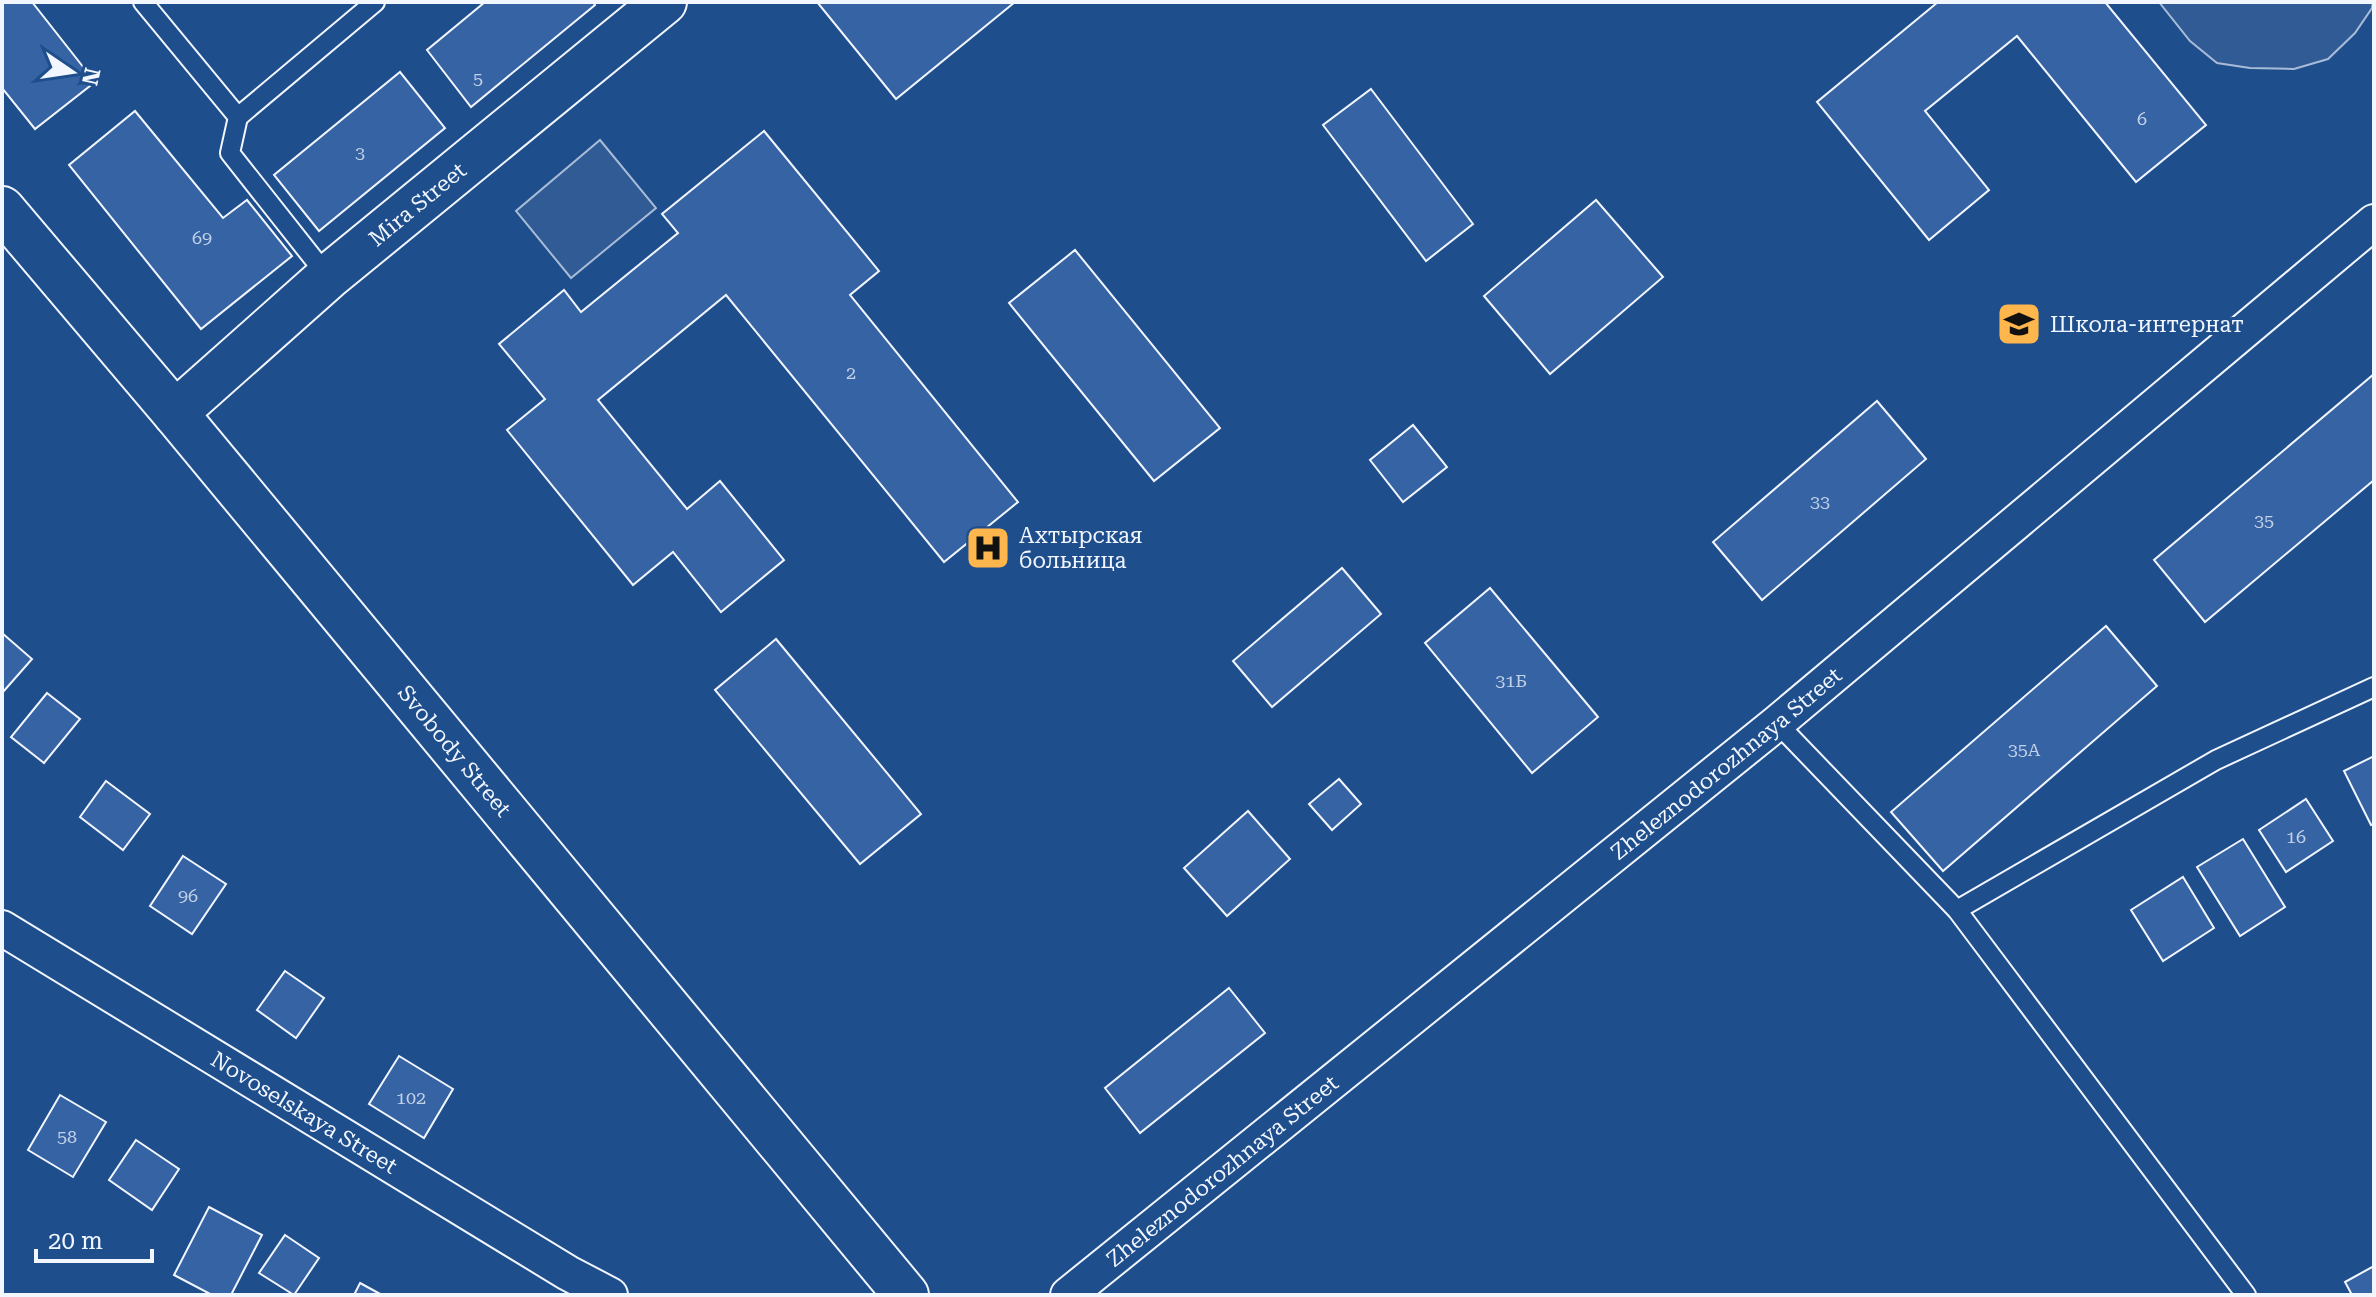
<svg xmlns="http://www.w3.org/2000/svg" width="2376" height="1297" font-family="'Roboto Serif',serif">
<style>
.built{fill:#305b95;stroke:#a8bbd7;stroke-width:2}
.building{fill:#3563a3;stroke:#f2f6ff;stroke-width:2}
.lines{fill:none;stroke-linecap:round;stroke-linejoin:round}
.lane-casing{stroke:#f2f6ff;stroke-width:22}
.street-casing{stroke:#f2f6ff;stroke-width:38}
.secondary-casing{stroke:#f2f6ff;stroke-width:48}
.lane{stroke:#1f4e8c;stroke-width:18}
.street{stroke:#1f4e8c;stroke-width:34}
.secondary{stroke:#1f4e8c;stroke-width:44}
.labels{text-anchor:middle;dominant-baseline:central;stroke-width:6;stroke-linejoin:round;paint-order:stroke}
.number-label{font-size:18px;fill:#c3d1e8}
.street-label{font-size:22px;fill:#f2f6ff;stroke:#1f4e8c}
.poi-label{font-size:22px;fill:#f2f6ff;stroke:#1f4e8c;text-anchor:start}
</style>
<rect width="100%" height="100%" fill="#1f4e8c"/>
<g class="built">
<polygon points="2159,2 2373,2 2372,8 2355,33 2328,59 2294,69 2250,68 2217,63 2190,41"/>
<polygon points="600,140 656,208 571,278 516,211"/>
</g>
<g class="building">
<polygon points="2,2 32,2 95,82 35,129 2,88"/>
<polygon points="485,2 593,2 595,5 471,107 427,50"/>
<polygon points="817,2 1015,2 896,99"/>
<polygon points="1938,2 2105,2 2206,125 2136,182 2017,36 1925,111 1989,190 1929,240 1817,102"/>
<polygon points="400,72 445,128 319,231 274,175"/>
<polygon points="1371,89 1473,224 1426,261 1323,125"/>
<polygon points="135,111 223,218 247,200 292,256 201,329 69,165"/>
<polygon points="764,131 879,271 850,295 1018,502 944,562 726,295 598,400 687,509 720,481 784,560 721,612 673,552 633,585 507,430 545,399 499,344 564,290 581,312 678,233 662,214"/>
<polygon points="1596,200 1663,277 1550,374 1484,296"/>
<polygon points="1075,250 1220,428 1154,481 1009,303"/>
<polygon points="2374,374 2374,480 2205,622 2154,560"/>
<polygon points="1877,401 1926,459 1762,600 1713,542"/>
<polygon points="1413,425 1447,467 1403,502 1370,460"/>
<polygon points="1342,568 1381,614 1272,707 1233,661"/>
<polygon points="1490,588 1598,717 1532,773 1425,643"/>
<polygon points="2106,626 2157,686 1943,871 1891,812"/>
<polygon points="2,633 32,659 3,692 2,691"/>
<polygon points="776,639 921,814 860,864 715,690"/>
<polygon points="47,693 80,719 44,763 11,737"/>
<polygon points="2374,756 2374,824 2371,825 2344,771"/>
<polygon points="1339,779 1361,804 1332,830 1309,804"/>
<polygon points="106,781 150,814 123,850 80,817"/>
<polygon points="2306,799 2333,841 2286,872 2259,830"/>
<polygon points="1248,811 1290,859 1227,916 1184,868"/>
<polygon points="2243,839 2285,907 2240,936 2197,867"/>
<polygon points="183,856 226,884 192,934 150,906"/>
<polygon points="2183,877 2214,928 2163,961 2131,910"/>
<polygon points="285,971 324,998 296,1038 257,1010"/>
<polygon points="1229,988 1265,1033 1140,1133 1105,1088"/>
<polygon points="399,1056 453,1089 424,1138 369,1104"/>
<polygon points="60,1095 106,1122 73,1177 28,1150"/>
<polygon points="136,1140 179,1169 152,1210 109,1180"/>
<polygon points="209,1207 262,1235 231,1295 212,1295 174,1275"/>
<polygon points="285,1235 319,1258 294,1295 259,1273"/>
<polygon points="2374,1266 2374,1295 2352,1295 2345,1282"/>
<polygon points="360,1283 382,1295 354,1295"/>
</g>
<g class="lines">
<g class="lane-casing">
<g id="lane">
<polyline points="143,2 238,117 230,153 328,277"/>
<polyline points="238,117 375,2"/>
<polyline points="1777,723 1957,910 2246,1295"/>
<polyline points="1957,910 2216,760 2374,687"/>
</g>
</g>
<g class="street-casing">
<g id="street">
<path id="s1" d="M 2,928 L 568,1273 L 610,1295"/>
<path id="s2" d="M 1068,1295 L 1777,723 L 2374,222"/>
</g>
</g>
<g class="secondary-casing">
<g id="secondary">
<path id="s3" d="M 2,209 L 175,413 L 906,1295"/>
<path id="s4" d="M 175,413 L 328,277 L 664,2"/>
</g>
</g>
<use href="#lane" class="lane"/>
<use href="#street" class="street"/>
<use href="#secondary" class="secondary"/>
</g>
<defs>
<g id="school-square" transform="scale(2.3)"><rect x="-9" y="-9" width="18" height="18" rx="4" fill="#ffb74d" stroke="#1f4e8c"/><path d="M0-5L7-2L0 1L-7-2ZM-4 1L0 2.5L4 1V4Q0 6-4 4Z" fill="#111"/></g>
<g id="hospital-square" transform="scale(2.3)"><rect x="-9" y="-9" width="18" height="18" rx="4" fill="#ffb74d" stroke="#1f4e8c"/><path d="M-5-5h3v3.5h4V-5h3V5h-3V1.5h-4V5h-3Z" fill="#111"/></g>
</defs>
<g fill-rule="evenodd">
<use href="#school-square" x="2019" y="324"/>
<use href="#hospital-square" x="988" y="548"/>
</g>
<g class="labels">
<g class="number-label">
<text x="478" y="78">5</text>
<text x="2142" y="118">6</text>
<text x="360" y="152">3</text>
<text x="202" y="237">69</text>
<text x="851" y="372">2</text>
<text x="1820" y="501">33</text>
<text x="2264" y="520">35</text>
<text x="1511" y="680">31Б</text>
<text x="2024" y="749">35А</text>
<text x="2296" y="836">16</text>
<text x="188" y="895">96</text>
<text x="411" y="1097">102</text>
<text x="67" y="1136">58</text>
</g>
<g class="street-label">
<text stroke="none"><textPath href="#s4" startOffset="320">Mira Street</textPath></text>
<text stroke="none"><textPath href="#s3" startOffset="706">Svobody Street</textPath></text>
<text stroke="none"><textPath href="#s2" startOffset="846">Zheleznodorozhnaya Street</textPath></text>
<text stroke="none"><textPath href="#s1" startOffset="354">Novoselskaya Street</textPath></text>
<text stroke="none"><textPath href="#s2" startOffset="198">Zheleznodorozhnaya Street</textPath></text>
</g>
<g class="poi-label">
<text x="2050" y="324">Школа-интернат</text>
<text x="1019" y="535">Ахтырская<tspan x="1019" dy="25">больница</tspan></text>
</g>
</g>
<rect width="2376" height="1297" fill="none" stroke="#f2f6ff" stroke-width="8"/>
<g transform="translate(72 72) rotate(103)" stroke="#1f4e8c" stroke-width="6" paint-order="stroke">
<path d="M0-6L14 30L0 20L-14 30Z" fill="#f2f6ff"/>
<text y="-12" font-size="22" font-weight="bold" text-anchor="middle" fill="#f2f6ff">N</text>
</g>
<path d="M36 1249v12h116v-12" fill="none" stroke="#f2f6ff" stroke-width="4"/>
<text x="48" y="1249" font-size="24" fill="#f2f6ff" stroke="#1f4e8c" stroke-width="6" paint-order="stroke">20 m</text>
</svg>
